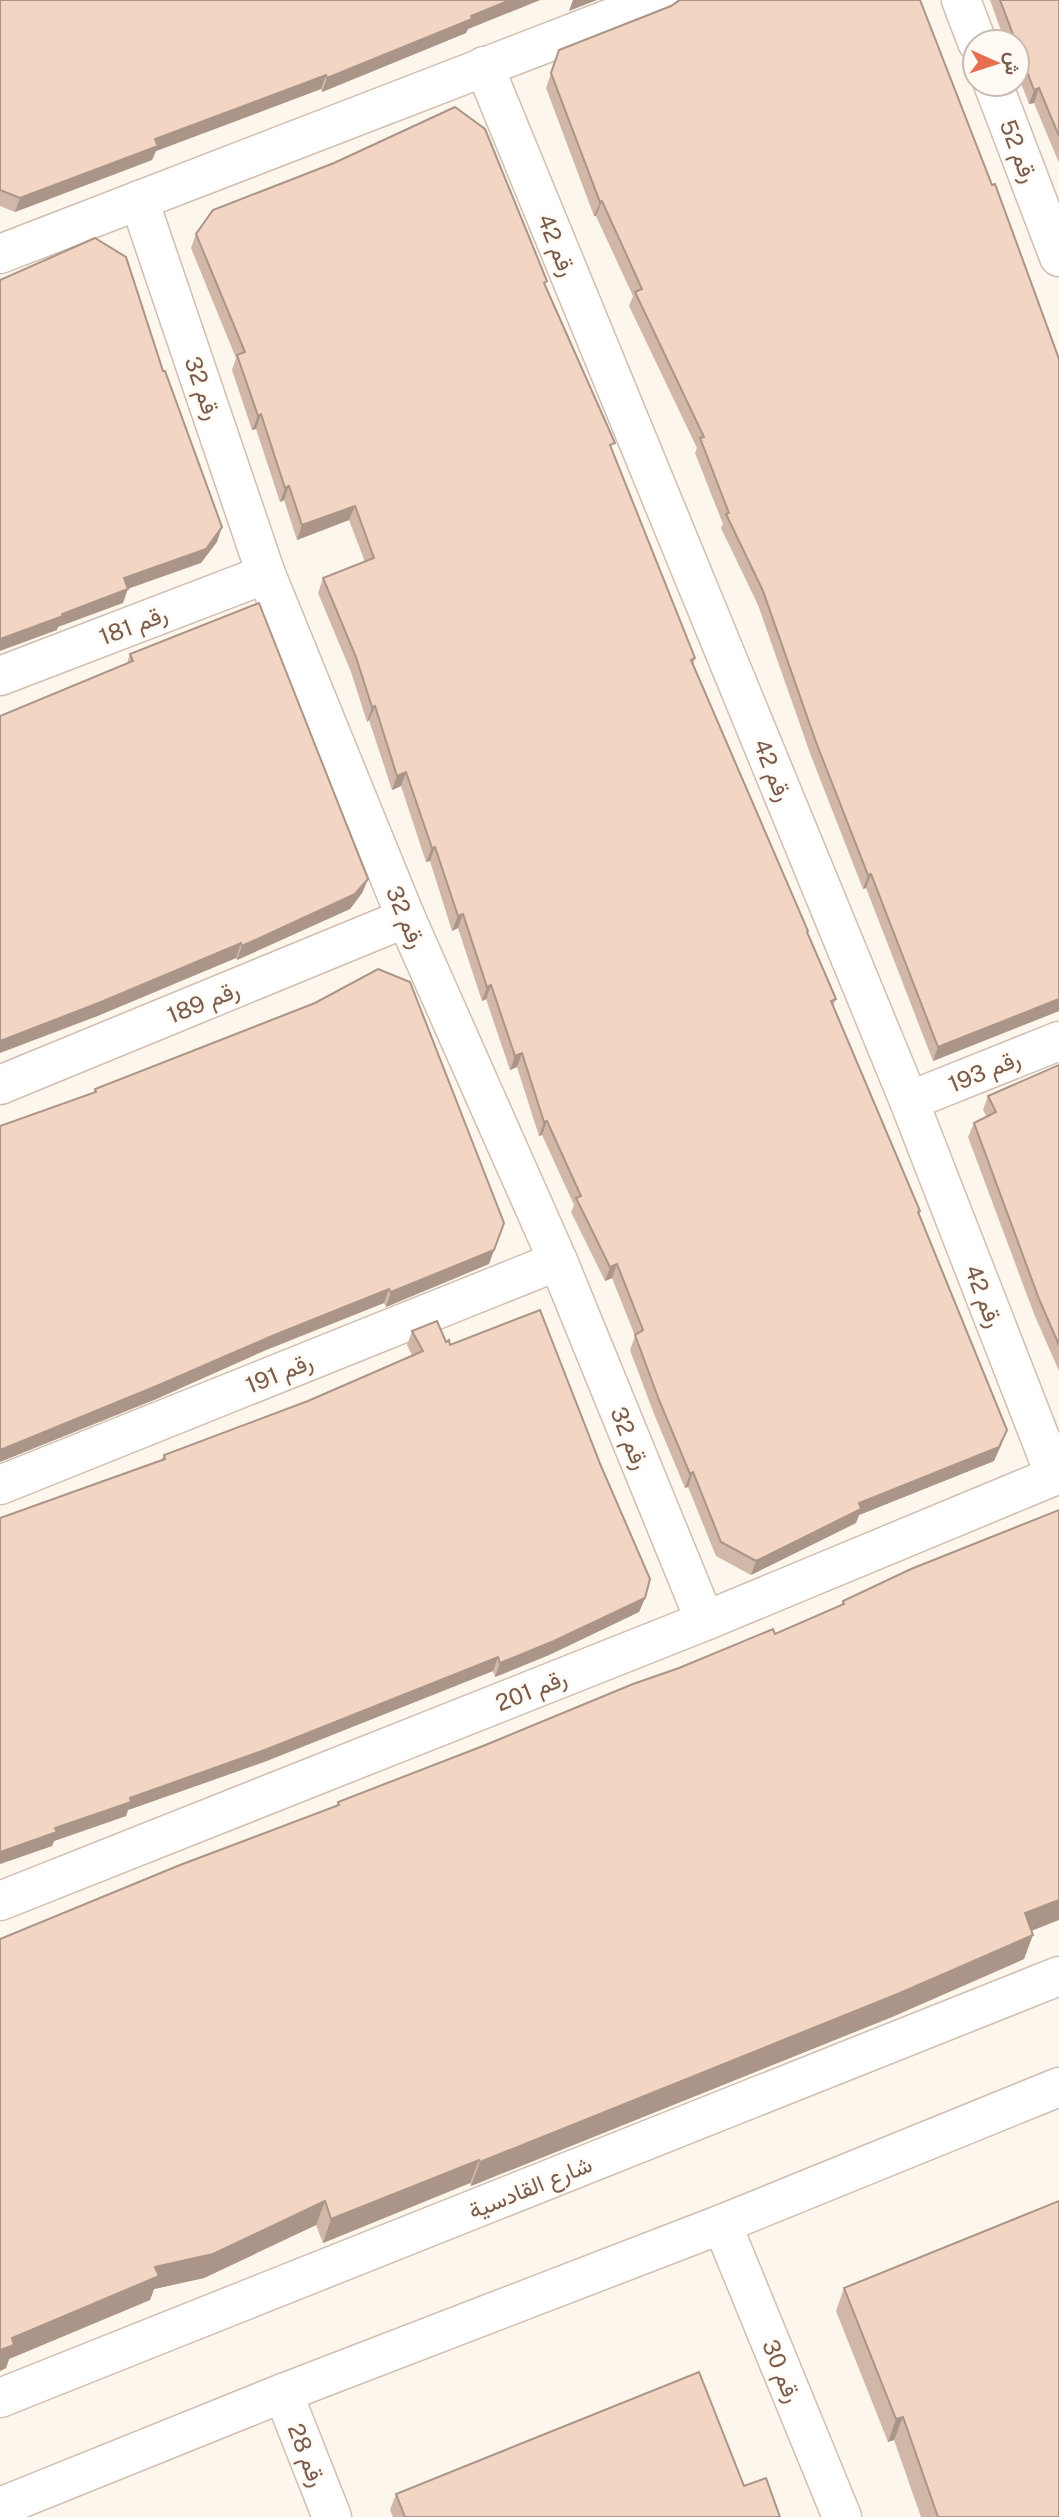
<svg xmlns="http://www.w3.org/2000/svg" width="1059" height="2517" font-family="'Public Sans',Vazirmatn,sans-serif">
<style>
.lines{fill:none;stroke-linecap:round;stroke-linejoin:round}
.minor-casing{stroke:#d1beb0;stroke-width:41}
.tertiary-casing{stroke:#d1beb0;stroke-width:41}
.minor{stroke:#fff;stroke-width:38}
.tertiary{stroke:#fff;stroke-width:38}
.wall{fill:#d1b7a8}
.shaded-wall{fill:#aa9588}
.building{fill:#f3d5c3;stroke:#aa9588;stroke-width:2}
.labels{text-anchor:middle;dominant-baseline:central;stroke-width:5;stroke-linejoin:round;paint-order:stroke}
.street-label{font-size:23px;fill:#7a5c4d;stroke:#fffaf3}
</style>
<rect width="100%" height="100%" fill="#fdf6ec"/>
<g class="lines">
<g class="minor-casing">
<g id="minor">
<polyline points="961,0 977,42"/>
<polyline points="484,66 909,1101 1055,1476"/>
<polyline points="993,84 1059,257"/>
<polyline points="139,200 266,574 406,918 558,1261 705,1621"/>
<polyline points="0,254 658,0"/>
<polyline points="0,676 266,574"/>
<polyline points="0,1085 406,918"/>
<polyline points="909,1101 1059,1041"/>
<polyline points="0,1485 558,1261"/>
<polyline points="0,1901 705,1621 1059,1474"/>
<polyline points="722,2224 842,2517"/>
<polyline points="283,2393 332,2517"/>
</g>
</g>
<g class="tertiary-casing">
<g id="tertiary">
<polyline points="0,2398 1059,1976"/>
<polyline points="0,2507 283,2393 722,2224 1059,2087"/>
</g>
</g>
<use href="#minor" class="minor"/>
<use href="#tertiary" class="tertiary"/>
</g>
<g class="wall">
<polygon points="0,0 540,0 468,29 466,33 322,92 321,89 156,151 152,160 15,212 0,206"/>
<polygon points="990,0 1059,0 1059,163 1034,103 1029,104 1017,73 1017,42 1005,42"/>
<polygon points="559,50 1059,1011 933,1061 866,888 863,889 811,756 758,605 721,528 723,524 695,453 697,448 629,306 633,296 596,216 594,216 546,88"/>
<polygon points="196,234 545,286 695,658 693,665 836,999 833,1006 920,1211 919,1214 1002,1444 994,1461 859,1515 856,1523 751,1575 716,1556 688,1487 685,1488 654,1414 630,1350 635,1336 612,1278 605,1281 571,1212 574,1205 542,1135 539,1136 517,1067 510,1070 486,999 482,1001 458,928 452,931 430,861 426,862 401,786 392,790 369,720 367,722 351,672 318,593 323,578 365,562 349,520 297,540 284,500 280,502 256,429 252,430 232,370 236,358 191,248"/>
<polygon points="130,654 368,879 362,893 350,909 237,960 236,958 95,1017 127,663"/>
<polygon points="1059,1065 1059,1371 1034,1314 968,1137 974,1123 987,1117 983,1110 988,1096"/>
<polygon points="95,1089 489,1264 386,1307 384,1303 266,1350 154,1400 93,1093"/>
<polygon points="412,1331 446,1342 450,1345 645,1598 639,1612 549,1655 495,1677 493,1671 264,1762 128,1810 126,1816 54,1841 52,1846 0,1864 0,1518 161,1460 164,1455 308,1401 412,1355 407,1345"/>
<polygon points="843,1601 1031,1931 1024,1959 892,2017 471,2186 470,2183 323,2243 316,2225 204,2278 154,2289 150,2300 9,2359 6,2368 0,2371 338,1802 775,1634 841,1605"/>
<polygon points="844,2288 1059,2517 921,2517 894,2440 888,2442 836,2311"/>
<polygon points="744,2486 780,2517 393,2517 390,2510 396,2494"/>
</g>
<g class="shaded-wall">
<polygon points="510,0 540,0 468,29 466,33 322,92 327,78"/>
<polygon points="573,0 597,0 569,11"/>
<polygon points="326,75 321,89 156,151 152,160 15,212 20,198 155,139"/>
<polygon points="1039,88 1034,103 1029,104 1034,90"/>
<polygon points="602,201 596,216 594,216 600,202"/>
<polygon points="261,414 256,429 252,430 258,416"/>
<polygon points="289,486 284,500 280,502 285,488"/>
<polygon points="355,506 349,520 297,540 302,525"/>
<polygon points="222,527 217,542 201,563 119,592 124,578"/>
<polygon points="128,589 123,603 58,627 57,630 0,651 0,639 62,614"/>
<polygon points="375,706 369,720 367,722 372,707"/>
<polygon points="406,772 401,786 392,790 397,776"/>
<polygon points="435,847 430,861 426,862 432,848"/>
<polygon points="871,874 866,888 863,889 868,875"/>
<polygon points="368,879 362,893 350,909 237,960 242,946"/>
<polygon points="463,914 458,928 452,931 458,916"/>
<polygon points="241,943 236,958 95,1017 0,1053 0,1041"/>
<polygon points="491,985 486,999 482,1001 487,987"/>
<polygon points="1059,999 1059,1011 933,1061 938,1047"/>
<polygon points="522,1053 517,1067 510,1070 515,1056"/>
<polygon points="547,1121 542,1135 539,1136 544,1122"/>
<polygon points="504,1223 489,1264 386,1307 391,1292"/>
<polygon points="617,1264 612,1278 605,1281 610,1267"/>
<polygon points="389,1289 384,1303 266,1350 154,1400 0,1462 0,1450 272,1336"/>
<polygon points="1007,1430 994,1461 859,1515 856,1523 751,1575 756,1561 859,1503"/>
<polygon points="693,1472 688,1487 685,1488 690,1474"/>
<polygon points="645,1598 639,1612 549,1655 495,1677 500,1663"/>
<polygon points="498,1657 493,1671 264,1762 128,1810 126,1816 54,1841 52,1846 0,1864 0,1852 55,1828 130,1798"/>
<polygon points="1059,1900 1059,1920 1016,1937 1025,1913"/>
<polygon points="1033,1935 1024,1959 892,2017 471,2186 480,2162"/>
<polygon points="479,2160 470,2183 323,2243 331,2219"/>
<polygon points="325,2201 316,2225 204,2278 154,2289 150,2300 9,2359 6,2368 0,2371 0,2350 12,2338 155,2267"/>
<polygon points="903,2417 894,2440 888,2442 896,2419"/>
</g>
<g class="building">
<polygon points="0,0 510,0 471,16 472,19 327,78 326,75 155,139 158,146 20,198 0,190"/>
<polygon points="680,0 920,0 992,185 995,184 1059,359 1059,999 938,1047 871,874 868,875 816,742 763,591 726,514 729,513 700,438 704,437 635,292 642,289 602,201 600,202 551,73 559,50 671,6"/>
<polygon points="1000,0 1059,0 1059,136 1039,88 1034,90 1017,45 1017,42 1016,42"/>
<polygon points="455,107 485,129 547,281 544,283 615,443 610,445 695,658 691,660 808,931 807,932 836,999 831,1001 920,1211 918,1212 1007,1430 999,1447 859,1503 861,1509 756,1561 721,1542 693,1472 690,1474 659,1400 635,1335 643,1330 617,1264 610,1267 576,1198 581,1196 547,1121 544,1122 522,1053 515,1056 491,985 487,987 463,914 458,916 435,847 432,848 406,772 397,776 375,706 372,707 356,657 323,578 374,558 355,506 302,525 289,486 285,488 261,414 258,416 237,355 245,352 196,234 213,210 334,163"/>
<polygon points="95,238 126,257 163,371 165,371 222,527 206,549 124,578 128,589 62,614 63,616 0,639 0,280"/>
<polygon points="259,603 368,879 355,894 242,946 241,943 101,1002 0,1041 0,716 133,661 130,654"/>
<polygon points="378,969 410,982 504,1223 494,1250 391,1292 389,1289 272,1336 159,1385 0,1450 0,1126 96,1092 95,1089 315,1003"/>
<polygon points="1059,1065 1059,1345 1039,1299 974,1123 996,1112 988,1096"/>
<polygon points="540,1310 601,1466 650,1579 645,1598 554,1641 500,1663 498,1657 270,1748 130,1798 131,1802 55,1828 57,1832 0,1852 0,1518 165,1459 164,1455 308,1401 423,1351 412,1331 437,1321 446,1342 449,1340 450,1345"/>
<polygon points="1059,1510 1059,1900 1025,1913 1033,1935 900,1993 480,2162 479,2160 331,2219 325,2201 213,2254 155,2267 159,2276 12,2338 14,2345 0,2350 0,1939 180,1865 339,1805 338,1802 483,1746 633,1684 679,1668 773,1629 775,1634 844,1604 843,1601 911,1569"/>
<polygon points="1059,2201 1059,2517 938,2517 903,2417 896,2419 844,2288"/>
<polygon points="699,2372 744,2486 766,2478 780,2517 405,2517 396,2494"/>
</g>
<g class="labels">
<g class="street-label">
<text transform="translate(1019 151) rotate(69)">رقم 52</text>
<text transform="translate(557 245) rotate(68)">رقم 42</text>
<text transform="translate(203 388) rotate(71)">رقم 32</text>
<text transform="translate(133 625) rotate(-21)">رقم 181</text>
<text transform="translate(773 770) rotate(68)">رقم 42</text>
<text transform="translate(406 917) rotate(67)">رقم 32</text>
<text transform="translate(203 1002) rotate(-22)">رقم 189</text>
<text transform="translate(984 1071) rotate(-22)">رقم 193</text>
<text transform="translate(984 1296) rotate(69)">رقم 42</text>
<text transform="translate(279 1373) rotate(-22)">رقم 191</text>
<text transform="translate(630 1438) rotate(68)">رقم 32</text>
<text transform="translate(531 1690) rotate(-22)">رقم 201</text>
<text transform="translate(530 2187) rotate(-22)">شارع القادسية</text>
<text transform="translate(782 2371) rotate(68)">رقم 30</text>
<text transform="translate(307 2455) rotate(69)">رقم 28</text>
</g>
</g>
<g transform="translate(996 63) rotate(93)"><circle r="33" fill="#fffaf3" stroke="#cabbb1" stroke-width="2"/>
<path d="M0-5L12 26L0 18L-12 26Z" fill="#e76f51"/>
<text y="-10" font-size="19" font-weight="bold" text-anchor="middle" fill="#7a5c4d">ش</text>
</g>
</svg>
